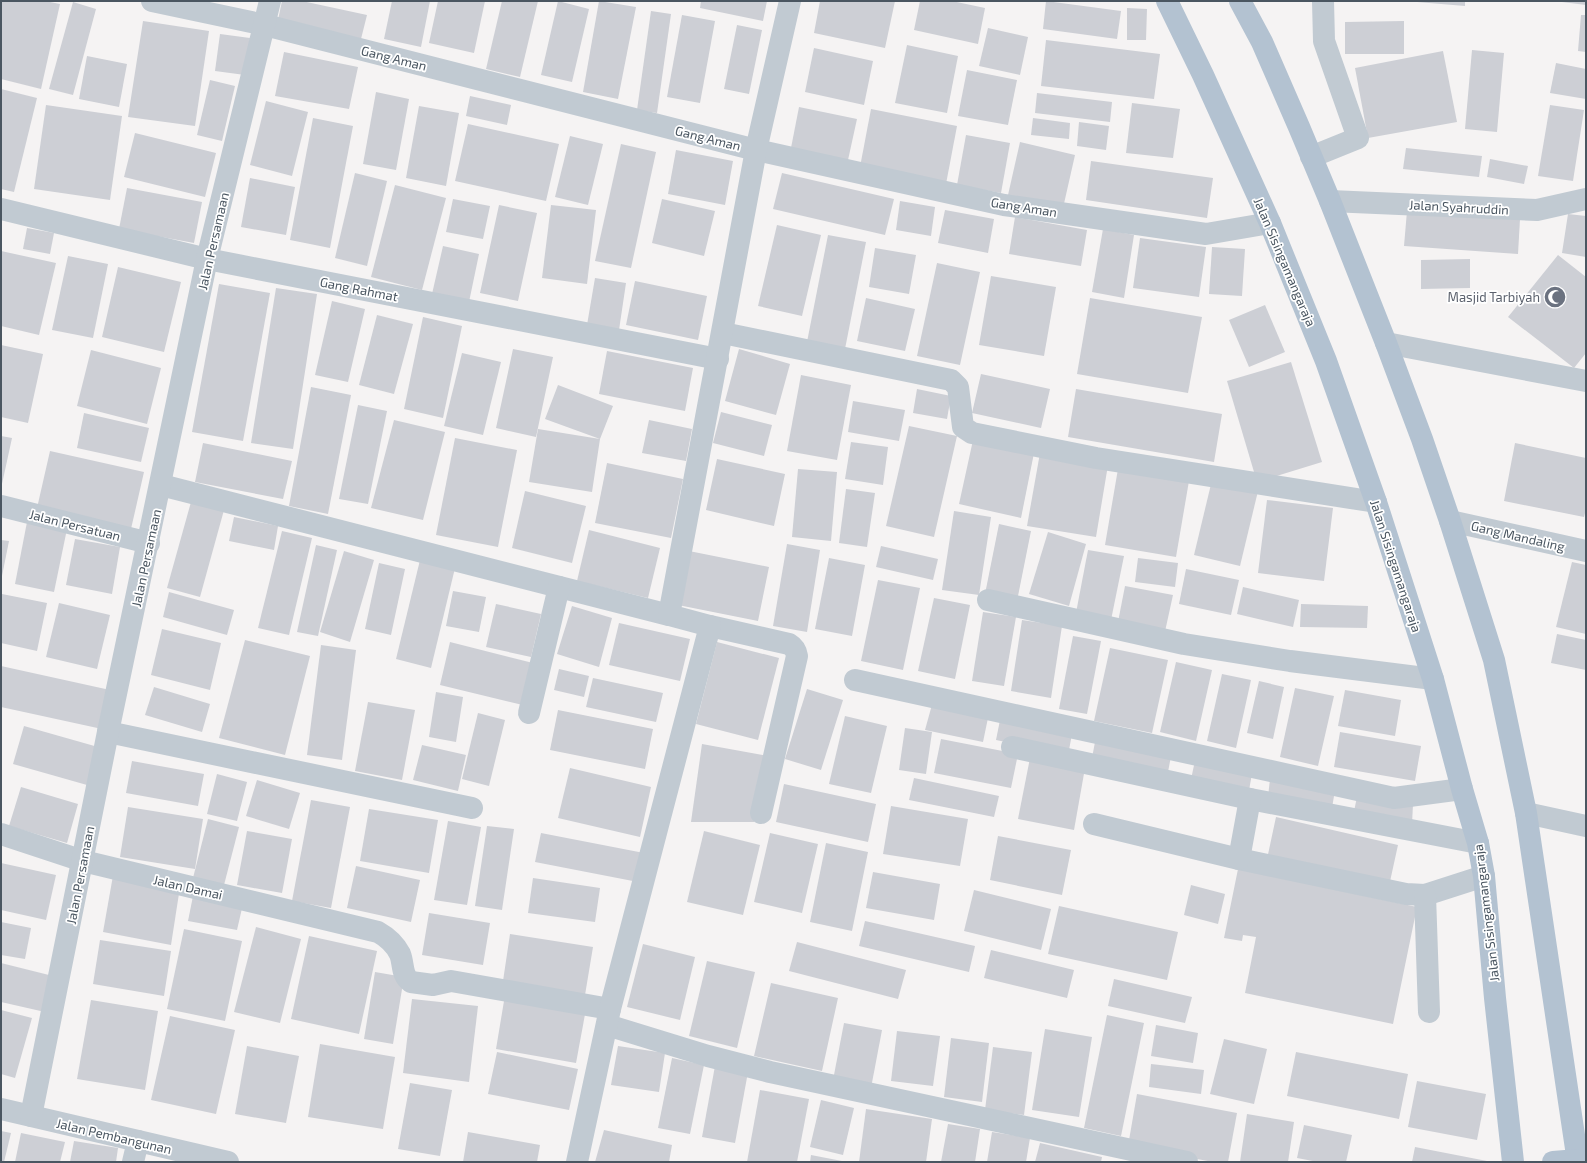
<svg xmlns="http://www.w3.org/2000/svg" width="1587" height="1163" font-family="'Exo 2',sans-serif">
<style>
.building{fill:#cdcfd5}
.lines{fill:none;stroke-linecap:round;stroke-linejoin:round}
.minor{stroke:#c1cad2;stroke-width:22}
.major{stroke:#b3c2d1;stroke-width:22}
.labels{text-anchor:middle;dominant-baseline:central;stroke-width:3.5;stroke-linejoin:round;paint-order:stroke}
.street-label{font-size:13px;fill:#4a5661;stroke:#fff}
.worship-label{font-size:13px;fill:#5b616d;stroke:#fff;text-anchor:end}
</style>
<rect width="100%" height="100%" fill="#f5f3f3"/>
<g class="building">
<polygon points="1,1 45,1 60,4 41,89 1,79"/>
<polygon points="282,1 302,1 367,15 361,39 278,20"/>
<polygon points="392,1 430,1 421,47 384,39"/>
<polygon points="438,1 485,1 474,53 429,43"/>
<polygon points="502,1 538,1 520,77 486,69"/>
<polygon points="558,1 589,9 572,82 541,75"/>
<polygon points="599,1 636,7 618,99 583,92"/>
<polygon points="701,1 767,1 763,21 700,8"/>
<polygon points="820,1 895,1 885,48 814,33"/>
<polygon points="920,1 952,1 985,8 978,44 914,30"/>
<polygon points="1046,1 1121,11 1117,39 1043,29"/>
<polygon points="1417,1 1465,1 1465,6 1417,2"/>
<polygon points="1562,1 1586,1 1586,5 1562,2"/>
<polygon points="73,2 96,9 73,95 49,89"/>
<polygon points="1127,8 1147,9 1146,40 1127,40"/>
<polygon points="651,11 671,14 657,113 637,110"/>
<polygon points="682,15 715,21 700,103 667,97"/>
<polygon points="1581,15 1586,15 1586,52 1578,51"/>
<polygon points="143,21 209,31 195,126 128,117"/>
<polygon points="1404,21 1404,54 1345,54 1345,22"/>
<polygon points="737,25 762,30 749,94 724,89"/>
<polygon points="988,28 1028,37 1020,75 979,66"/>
<polygon points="220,34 250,38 245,75 215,71"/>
<polygon points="1046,40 1160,54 1154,99 1041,86"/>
<polygon points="907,45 958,56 947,113 895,103"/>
<polygon points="814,48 873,61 864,105 805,92"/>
<polygon points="1472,50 1504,53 1497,132 1465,129"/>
<polygon points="1443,51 1457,122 1368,138 1355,68"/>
<polygon points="284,52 358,67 349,109 275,96"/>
<polygon points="87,56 127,64 119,107 79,99"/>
<polygon points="1556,63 1586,69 1586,99 1550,93"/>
<polygon points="967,70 1017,80 1008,125 958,116"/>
<polygon points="210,80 235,86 222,141 197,135"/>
<polygon points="1,89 37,98 14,192 1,189"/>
<polygon points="376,92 409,99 396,170 363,164"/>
<polygon points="1037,93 1112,102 1110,122 1035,113"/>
<polygon points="470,96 511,105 507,125 466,116"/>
<polygon points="266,101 308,112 292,176 250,165"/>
<polygon points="1132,103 1180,109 1173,158 1126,153"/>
<polygon points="46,105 122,116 110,200 34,189"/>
<polygon points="1550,105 1584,110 1573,181 1538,176"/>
<polygon points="419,106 459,113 446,186 406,178"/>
<polygon points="799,107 857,119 848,160 791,148"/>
<polygon points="871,109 957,126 946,184 860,167"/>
<polygon points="313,118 353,126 330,248 290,240"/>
<polygon points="1033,118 1070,123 1069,139 1031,135"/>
<polygon points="1079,122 1109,126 1106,150 1077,146"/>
<polygon points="468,124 559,144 546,201 455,181"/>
<polygon points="135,133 216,153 205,197 124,177"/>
<polygon points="966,135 1010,143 1001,193 957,185"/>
<polygon points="570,136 603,144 588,205 555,197"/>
<polygon points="1020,142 1075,155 1063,208 1008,195"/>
<polygon points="621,144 656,152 631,268 595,261"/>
<polygon points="1406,148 1482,156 1479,177 1403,169"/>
<polygon points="676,150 733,161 725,205 668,194"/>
<polygon points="1490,159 1528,166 1524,184 1487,177"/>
<polygon points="1091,161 1213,178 1207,218 1086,200"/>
<polygon points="355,173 387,181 367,266 335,258"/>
<polygon points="782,173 894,199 885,235 773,209"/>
<polygon points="250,178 295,187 286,235 241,227"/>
<polygon points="395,185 446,198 422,290 371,277"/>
<polygon points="127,188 202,202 194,243 119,229"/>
<polygon points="453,199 490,206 483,239 446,232"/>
<polygon points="662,199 715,211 704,256 652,243"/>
<polygon points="900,201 935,207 931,236 896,230"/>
<polygon points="499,205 537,213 518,301 480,293"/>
<polygon points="551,205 596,210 587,284 542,278"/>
<polygon points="945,210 994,219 988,253 938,243"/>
<polygon points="1407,211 1520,219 1518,254 1404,246"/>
<polygon points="1568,214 1586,216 1586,257 1562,253"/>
<polygon points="1015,217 1087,230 1081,266 1009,254"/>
<polygon points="777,225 821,235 802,316 758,306"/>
<polygon points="27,228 54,233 50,254 23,249"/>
<polygon points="1103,229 1134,235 1124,298 1092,292"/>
<polygon points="828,235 866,242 845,349 807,342"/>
<polygon points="1140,238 1206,247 1199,297 1133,288"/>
<polygon points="443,246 479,254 469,302 432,294"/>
<polygon points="1212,247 1245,249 1242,296 1209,294"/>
<polygon points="875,248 916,255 909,294 869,287"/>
<polygon points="1,251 56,263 39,335 1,326"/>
<polygon points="1558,255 1586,277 1586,353 1574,368 1508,317"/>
<polygon points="68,256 108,264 93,338 52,330"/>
<polygon points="1470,259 1470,288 1421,289 1421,260"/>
<polygon points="937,263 980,272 960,365 917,356"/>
<polygon points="118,267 181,282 164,352 102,337"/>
<polygon points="991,276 1056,287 1044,356 979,345"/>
<polygon points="595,278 626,283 619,330 587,325"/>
<polygon points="635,281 707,296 698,340 626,325"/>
<polygon points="219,284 270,293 243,441 192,432"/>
<polygon points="276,288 317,294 293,449 251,443"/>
<polygon points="866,298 915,309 905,351 857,341"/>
<polygon points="1090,298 1202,317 1188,393 1077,374"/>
<polygon points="332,301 365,309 348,382 315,375"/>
<polygon points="1265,305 1285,352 1249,367 1229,320"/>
<polygon points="377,315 413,324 394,394 359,385"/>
<polygon points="423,317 462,326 443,418 404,409"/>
<polygon points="1,345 43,354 28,423 1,417"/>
<polygon points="513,349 553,357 536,437 496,428"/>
<polygon points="739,349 790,364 776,415 725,401"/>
<polygon points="91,350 161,368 147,424 77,406"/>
<polygon points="607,351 693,368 685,411 599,394"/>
<polygon points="462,353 501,362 483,435 444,426"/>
<polygon points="1291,362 1322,462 1257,482 1227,381"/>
<polygon points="981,374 1050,389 1041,428 972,413"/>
<polygon points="801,375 851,385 837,460 787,451"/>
<polygon points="558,385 613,406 600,439 592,492 529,482 538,429 600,439 545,419"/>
<polygon points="311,387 351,395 328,514 289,506"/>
<polygon points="917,389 951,396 947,419 913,413"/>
<polygon points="1076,389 1222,414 1214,462 1068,437"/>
<polygon points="853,401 905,410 899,441 848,432"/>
<polygon points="358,405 387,411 368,504 339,499"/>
<polygon points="721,412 772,425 764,456 713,443"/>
<polygon points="84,413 149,428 141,462 77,448"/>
<polygon points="394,420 445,432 423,520 371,508"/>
<polygon points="649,420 692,429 686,461 642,453"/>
<polygon points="909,426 957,436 934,537 886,526"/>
<polygon points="1,436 12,438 2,484 1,484"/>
<polygon points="455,438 517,450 498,547 436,535"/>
<polygon points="973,440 1034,453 1021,518 959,504"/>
<polygon points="851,442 888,447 883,485 845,479"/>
<polygon points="203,443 292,461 283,499 195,482"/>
<polygon points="1515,443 1586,458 1586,509 1584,517 1504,501"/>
<polygon points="50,451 144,472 131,529 37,508"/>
<polygon points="1040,453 1108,465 1096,537 1027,526"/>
<polygon points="717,459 785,474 774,526 706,510"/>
<polygon points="607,463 683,479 671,538 595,523"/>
<polygon points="1119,463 1190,475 1176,557 1105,545"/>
<polygon points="798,469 837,472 831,541 792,537"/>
<polygon points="1212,480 1258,491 1240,566 1194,555"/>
<polygon points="846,489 875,493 867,547 839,543"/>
<polygon points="525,491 586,506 572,563 512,548"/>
<polygon points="1267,500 1333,508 1324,581 1258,573"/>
<polygon points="191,502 224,510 200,597 167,588"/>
<polygon points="954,511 991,517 979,595 942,590"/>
<polygon points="234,517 278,526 274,550 229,541"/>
<polygon points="27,522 67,529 54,592 15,584"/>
<polygon points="999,524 1031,531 1017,601 985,594"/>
<polygon points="589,530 660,548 648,598 577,581"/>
<polygon points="282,531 312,538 289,635 258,628"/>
<polygon points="1048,532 1086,544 1069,606 1029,594"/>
<polygon points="75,539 120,547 112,594 66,585"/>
<polygon points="1,540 9,541 2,576 1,576"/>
<polygon points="787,544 820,550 807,632 773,626"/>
<polygon points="316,545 337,550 318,636 297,632"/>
<polygon points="881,546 938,559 933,580 876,567"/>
<polygon points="1088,550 1124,556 1110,625 1075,618"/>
<polygon points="344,551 374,560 350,642 320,632"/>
<polygon points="689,551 769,567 758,621 678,605"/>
<polygon points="829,558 865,565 852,636 815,629"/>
<polygon points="1138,558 1178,563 1175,587 1135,582"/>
<polygon points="420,560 455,568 431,668 396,659"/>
<polygon points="1572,562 1586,565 1586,634 1556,627"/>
<polygon points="379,563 405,569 391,635 365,629"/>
<polygon points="1186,569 1239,580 1231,615 1179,604"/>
<polygon points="878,580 920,588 903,670 861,661"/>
<polygon points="1125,586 1173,595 1164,636 1117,627"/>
<polygon points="1243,587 1299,600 1293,627 1237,614"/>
<polygon points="453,591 486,597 479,632 446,626"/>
<polygon points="169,592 234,610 227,635 163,617"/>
<polygon points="2,594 47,603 37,651 1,643"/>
<polygon points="934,598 970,605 955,679 918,671"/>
<polygon points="59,603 110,615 97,669 46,657"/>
<polygon points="496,604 541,614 531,657 486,647"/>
<polygon points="1301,604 1368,606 1367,628 1300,627"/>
<polygon points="572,606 612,618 599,667 557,654"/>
<polygon points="983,612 1016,617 1004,686 972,681"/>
<polygon points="1022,620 1062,626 1051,698 1011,691"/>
<polygon points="619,623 690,639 680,681 609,665"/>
<polygon points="162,629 221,643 210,690 151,675"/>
<polygon points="1557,634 1586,640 1586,670 1551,663"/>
<polygon points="1073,636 1101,641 1087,714 1059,709"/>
<polygon points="245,640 310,656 285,755 219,738"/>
<polygon points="450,642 537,664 527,706 440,685"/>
<polygon points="717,642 779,658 758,740 696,724"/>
<polygon points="321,645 356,650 342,760 307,755"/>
<polygon points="1110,648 1168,660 1152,733 1094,721"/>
<polygon points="1176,662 1212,670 1196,741 1160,732"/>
<polygon points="1,666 110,690 102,729 1,707"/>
<polygon points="559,669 589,676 584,697 554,690"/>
<polygon points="1222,674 1251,680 1236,748 1207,741"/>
<polygon points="593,678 663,693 656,722 586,707"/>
<polygon points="1259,681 1284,687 1273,739 1247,733"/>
<polygon points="154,687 210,704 202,732 145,715"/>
<polygon points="1295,688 1334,696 1318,766 1280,757"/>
<polygon points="807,689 843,700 821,770 785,759"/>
<polygon points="1345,690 1401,700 1395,736 1338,726"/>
<polygon points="436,692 463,697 456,742 429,737"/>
<polygon points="933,701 989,713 983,742 925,730"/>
<polygon points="368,702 415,710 402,780 355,771"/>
<polygon points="558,710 653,729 645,769 550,750"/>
<polygon points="478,713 505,720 489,786 462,779"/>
<polygon points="1001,715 1073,729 1068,755 996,740"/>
<polygon points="845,716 887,726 871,793 829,784"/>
<polygon points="24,726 98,747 87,785 13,764"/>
<polygon points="905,728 932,732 926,774 899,770"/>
<polygon points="1340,732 1421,746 1415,781 1334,767"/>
<polygon points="1096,737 1172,751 1167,777 1091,763"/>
<polygon points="941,739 1018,754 1011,788 934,773"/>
<polygon points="702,744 768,756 754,822 691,822"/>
<polygon points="422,745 466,755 458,791 413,780"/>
<polygon points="1196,756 1253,768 1248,796 1190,784"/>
<polygon points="1030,758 1085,768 1074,830 1018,819"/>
<polygon points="132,761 204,774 198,806 126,793"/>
<polygon points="570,768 651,787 640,837 558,818"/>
<polygon points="217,774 247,782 237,821 207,814"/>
<polygon points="914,778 999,796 994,817 909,800"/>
<polygon points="1270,779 1335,790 1332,808 1268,797"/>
<polygon points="257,780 300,793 289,829 246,816"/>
<polygon points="784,784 876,804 868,842 776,822"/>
<polygon points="21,787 78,804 67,843 9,826"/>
<polygon points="1357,797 1413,804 1412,824 1353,816"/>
<polygon points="311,800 350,807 331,908 292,901"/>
<polygon points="891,806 968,819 960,866 883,854"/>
<polygon points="128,807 203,819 195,869 120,857"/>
<polygon points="369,809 438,820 429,873 360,861"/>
<polygon points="1276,817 1398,845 1389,886 1267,859"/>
<polygon points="208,819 239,827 224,885 193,878"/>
<polygon points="448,821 481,827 467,905 434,900"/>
<polygon points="487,826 514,829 502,910 475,906"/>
<polygon points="247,831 292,839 282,893 237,885"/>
<polygon points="704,831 760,845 743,915 687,902"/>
<polygon points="541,833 644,853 638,882 535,862"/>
<polygon points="770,833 818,844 802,913 754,902"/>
<polygon points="998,836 1071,850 1062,895 990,880"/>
<polygon points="826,843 868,852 852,931 810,922"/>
<polygon points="1,863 56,875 46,920 1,910"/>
<polygon points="356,866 420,880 411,922 347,908"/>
<polygon points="1238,869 1417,907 1393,1024 1245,993 1256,937 1243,935 1242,941 1224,938"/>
<polygon points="114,870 180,887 171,945 103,932"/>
<polygon points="873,872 940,884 934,920 866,908"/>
<polygon points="533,878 600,888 595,922 528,913"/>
<polygon points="1191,885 1225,894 1218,924 1184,915"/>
<polygon points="974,890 1051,909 1041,950 964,931"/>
<polygon points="194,891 243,904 237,930 188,921"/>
<polygon points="1059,906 1178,932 1167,980 1048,954"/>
<polygon points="429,913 490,923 483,965 422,955"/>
<polygon points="865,921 975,946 969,972 859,946"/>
<polygon points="1,922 31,928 25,959 1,955"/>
<polygon points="256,927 301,939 280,1023 234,1012"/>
<polygon points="184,929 242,941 225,1021 167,1009"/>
<polygon points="510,934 593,947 585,995 503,981"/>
<polygon points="309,936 377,951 359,1034 291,1019"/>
<polygon points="100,940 171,951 164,996 93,984"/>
<polygon points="797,942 906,970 898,999 789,971"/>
<polygon points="643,944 695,957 680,1020 627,1007"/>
<polygon points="991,950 1074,970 1067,998 984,978"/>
<polygon points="707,961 755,972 737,1048 689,1036"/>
<polygon points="1,963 53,976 45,1012 1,1002"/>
<polygon points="375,972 404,977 393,1044 364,1039"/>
<polygon points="1114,979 1192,997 1185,1023 1108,1006"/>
<polygon points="771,983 838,998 822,1071 754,1056"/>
<polygon points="505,995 586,1009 576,1063 496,1049"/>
<polygon points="412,999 478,1006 469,1082 403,1073"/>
<polygon points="91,1000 158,1011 145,1090 77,1079"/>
<polygon points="1,1010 32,1018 15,1078 1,1074"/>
<polygon points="1107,1015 1144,1023 1121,1136 1084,1128"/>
<polygon points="170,1016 235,1030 216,1114 151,1100"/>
<polygon points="844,1023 882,1030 871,1088 833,1080"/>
<polygon points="1156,1025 1198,1033 1193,1063 1151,1056"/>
<polygon points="1045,1029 1092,1037 1079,1117 1032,1110"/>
<polygon points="897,1031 940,1036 933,1086 891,1081"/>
<polygon points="951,1038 989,1043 982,1102 944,1097"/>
<polygon points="1224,1039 1267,1049 1254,1104 1210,1094"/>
<polygon points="320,1044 395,1057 383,1129 308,1117"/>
<polygon points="247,1046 299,1056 286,1123 235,1114"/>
<polygon points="618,1046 665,1053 659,1092 611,1085"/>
<polygon points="993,1047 1032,1052 1024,1115 985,1110"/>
<polygon points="497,1052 578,1069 569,1110 488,1094"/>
<polygon points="1296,1052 1408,1074 1399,1119 1287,1096"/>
<polygon points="672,1058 704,1065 690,1134 658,1128"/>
<polygon points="1151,1064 1204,1070 1201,1094 1149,1087"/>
<polygon points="715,1066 748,1072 735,1143 702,1137"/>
<polygon points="1417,1081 1486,1094 1477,1140 1408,1127"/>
<polygon points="410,1083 452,1090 440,1156 398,1149"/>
<polygon points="760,1090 809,1099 797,1162 747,1162"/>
<polygon points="1137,1094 1237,1113 1228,1162 1213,1162 1128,1146"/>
<polygon points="821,1100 854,1108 843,1155 810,1147"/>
<polygon points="866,1109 932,1119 926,1162 859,1162"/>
<polygon points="1247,1114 1294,1122 1288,1162 1240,1162"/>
<polygon points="948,1124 980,1129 975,1162 941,1162"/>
<polygon points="1304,1125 1352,1135 1346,1162 1318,1162 1297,1158"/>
<polygon points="604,1130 672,1145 669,1162 595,1162"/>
<polygon points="1,1131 11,1133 4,1162 1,1162"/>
<polygon points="468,1132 540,1145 537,1162 463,1162"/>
<polygon points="992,1132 1030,1138 1026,1162 987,1162"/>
<polygon points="21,1133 65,1142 60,1162 15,1162"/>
<polygon points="74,1141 118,1148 116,1162 70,1162"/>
<polygon points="1040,1143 1102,1157 1101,1162 1035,1162"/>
<polygon points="1415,1147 1487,1161 1487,1162 1412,1162"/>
<polygon points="811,1155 842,1161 842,1162 810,1162"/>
</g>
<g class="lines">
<g class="minor">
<polyline points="152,1 265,25 756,150 1004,205 1206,234 1270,223"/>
<polyline points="1311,157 1358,138 1324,41 1323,1"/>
<polyline points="1330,201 1537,210 1586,199"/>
<polyline points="1,209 207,259 718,359"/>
<polyline points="723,333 951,380 958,387 963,427 972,433 1096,458 1376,502"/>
<polyline points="1386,343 1586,381"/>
<polyline points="161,485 669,615"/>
<polyline points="1,506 149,543"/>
<polyline points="1450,521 1586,551"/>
<polyline points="988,600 1184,644 1290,661 1433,679"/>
<path d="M 710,626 L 789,644 C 794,647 796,650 797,656 L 761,813"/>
<polyline points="855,680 1394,798 1462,789"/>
<polyline points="529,713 559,587"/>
<polyline points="108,732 472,808"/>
<polyline points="1012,747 1250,799 1478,843"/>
<polyline points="1526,813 1586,826"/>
<polyline points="1094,824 1239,859 1406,894 1425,895 1484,876"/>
<path d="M 1,834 L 83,861 L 378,932 C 387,937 395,944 400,954 C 404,964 401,975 411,982 L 433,985 L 451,981 L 610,1009"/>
<polyline points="1239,859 1250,799"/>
<polyline points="1425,895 1429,1012"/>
<polyline points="607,1025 708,1056 770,1072 1187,1162"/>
<polyline points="1,1109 228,1162"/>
<polyline points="31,1116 108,732 207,259 270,1"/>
<polyline points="133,1162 138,1141"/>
<polyline points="577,1162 610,1009 710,626 669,615 756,150 790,1"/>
</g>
<g class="major">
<polyline points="1167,1 1203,75 1270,223 1326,361 1376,502 1433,679 1462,789 1478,843 1484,876 1495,998 1513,1162"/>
<polyline points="1240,1 1262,42 1299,127 1330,201 1386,343 1422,439 1450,521 1494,660 1526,813 1578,1162"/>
<polyline points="1553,1162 1578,1160"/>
</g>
</g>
<defs>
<g id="mosque-disc" transform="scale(1.15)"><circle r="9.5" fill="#6b7280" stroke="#fff"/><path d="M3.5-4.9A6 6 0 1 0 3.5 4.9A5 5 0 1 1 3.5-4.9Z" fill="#fff"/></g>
</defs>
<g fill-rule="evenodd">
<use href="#mosque-disc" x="1555" y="297"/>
</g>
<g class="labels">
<g class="street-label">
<text transform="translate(394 58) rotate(14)">Gang Aman</text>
<text transform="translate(708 138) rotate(14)">Gang Aman</text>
<text transform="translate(1024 207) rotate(9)">Gang Aman</text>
<text transform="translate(1459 207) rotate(3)">Jalan Syahruddin</text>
<text transform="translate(213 241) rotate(-77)">Jalan Persamaan</text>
<text transform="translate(1285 262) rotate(67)">Jalan Sisingamangaraja</text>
<text transform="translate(359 289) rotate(11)">Gang Rahmat</text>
<text transform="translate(75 525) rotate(14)">Jalan Persatuan</text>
<text transform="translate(1518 536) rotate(13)">Gang Mandaling</text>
<text transform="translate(146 558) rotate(-78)">Jalan Persamaan</text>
<text transform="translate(1396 566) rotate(72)">Jalan Sisingamangaraja</text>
<text transform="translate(80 875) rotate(-79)">Jalan Persamaan</text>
<text transform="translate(188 887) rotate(13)">Jalan Damai</text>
<text transform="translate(1486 913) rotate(-97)">Jalan Sisingamangaraja</text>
<text transform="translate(114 1136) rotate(13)">Jalan Pembangunan</text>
</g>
<g class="worship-label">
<text x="1540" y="297">Masjid Tarbiyah</text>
</g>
</g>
<rect width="1587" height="1163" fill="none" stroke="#4a5661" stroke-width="4"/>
</svg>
